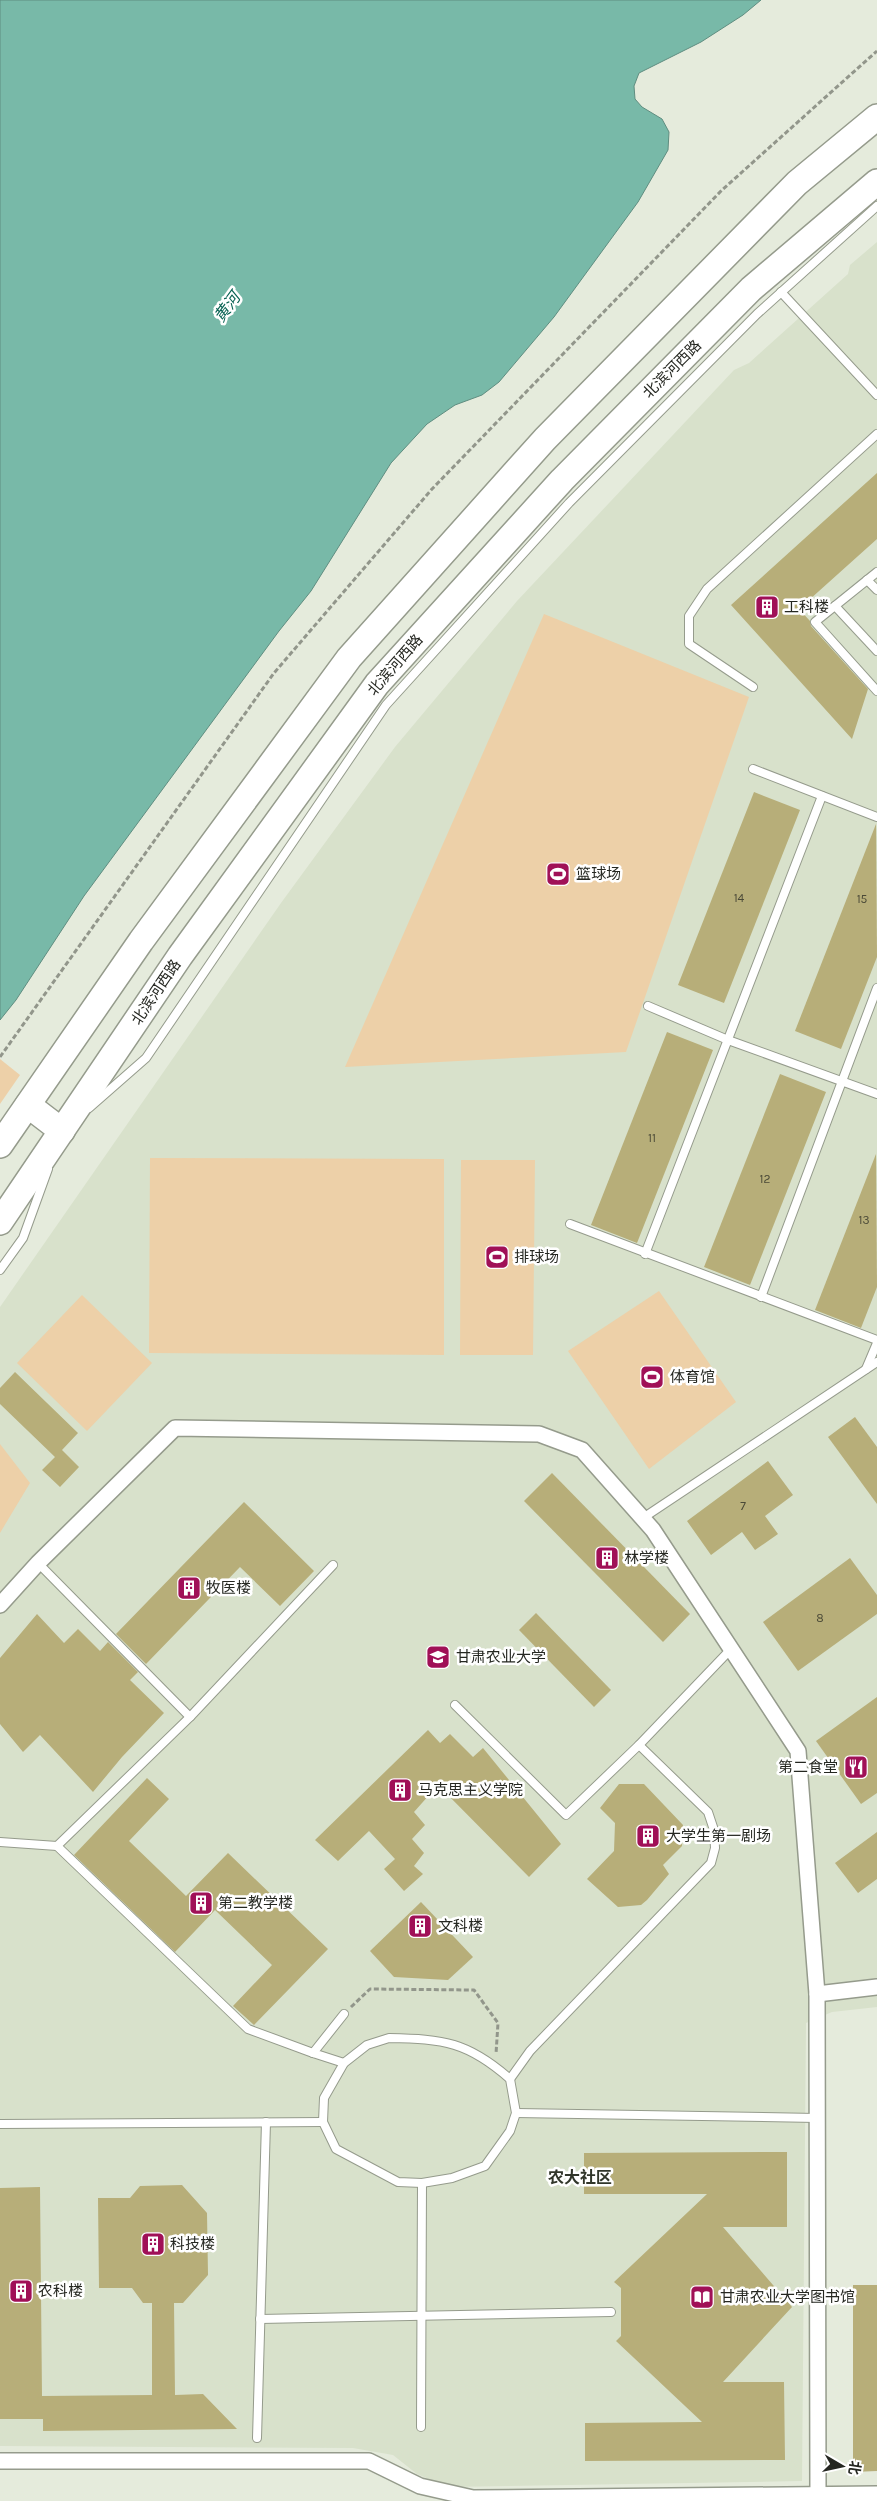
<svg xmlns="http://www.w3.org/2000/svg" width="877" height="2501" font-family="Karla,'Noto Sans SC',sans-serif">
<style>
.built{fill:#d8e1cb}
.green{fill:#edd0a8}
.water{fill:#78b9a8;stroke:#5f8d80}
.building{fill:#b7ae79}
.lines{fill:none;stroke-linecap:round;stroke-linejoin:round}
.service-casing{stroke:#959b8c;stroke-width:10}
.minor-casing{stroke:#959b8c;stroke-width:18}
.primary-casing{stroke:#959b8c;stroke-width:28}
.path{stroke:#92968b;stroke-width:3;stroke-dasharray:5 2.5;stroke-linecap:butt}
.service{stroke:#fff;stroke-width:8}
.minor{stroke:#fff;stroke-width:15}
.primary{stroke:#fff;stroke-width:25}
.labels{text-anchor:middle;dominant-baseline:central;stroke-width:5;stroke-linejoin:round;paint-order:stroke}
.number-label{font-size:12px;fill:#4a4937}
.street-label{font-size:15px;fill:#252721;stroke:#fff}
.poi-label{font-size:15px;fill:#252721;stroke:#fff;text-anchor:start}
.water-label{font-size:16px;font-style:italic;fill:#096353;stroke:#fff}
.neighbourhood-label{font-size:16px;font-weight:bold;fill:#31362a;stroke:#fff}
</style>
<rect width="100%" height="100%" fill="#e5ebdc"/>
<polygon class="built" points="877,242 877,2007 832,2012 806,2023 802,2481 448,2487 417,2474 393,2455 353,2448 0,2446 0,1307 281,903 395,747 517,601 734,370 749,363 848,274 850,265"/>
<g class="green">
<polygon points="544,614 749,697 626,1052 345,1067"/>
<polygon points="0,1059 20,1075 0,1104"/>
<polygon points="150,1158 444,1159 444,1355 149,1353"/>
<polygon points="461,1160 535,1160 533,1355 460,1355"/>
<polygon points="659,1291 736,1402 649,1469 568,1351"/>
<polygon points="82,1295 152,1363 87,1431 17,1363"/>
<polygon points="0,1444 30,1483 0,1533"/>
</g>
<polygon class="water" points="0,0 761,0 743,15 701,42 639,73 634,86 635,99 642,107 662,119 669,132 668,150 638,202 554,317 499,382 482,395 455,405 427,424 391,463 311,591 279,631 84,896 16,1000 0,1020"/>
<g class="building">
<polygon points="877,473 877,539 799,609 810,621 811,626 868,689 852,739 731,605"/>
<polygon points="754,792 800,810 724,1003 678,985"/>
<polygon points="876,824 877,957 841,1049 795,1031"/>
<polygon points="667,1032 713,1050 637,1243 591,1225"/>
<polygon points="780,1074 826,1092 750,1285 704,1267"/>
<polygon points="876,1154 877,1287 861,1328 815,1310"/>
<polygon points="15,1372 78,1433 62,1450 79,1467 60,1487 42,1470 55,1457 0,1404 0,1388"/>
<polygon points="855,1417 877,1447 877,1504 828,1437"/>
<polygon points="768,1461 793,1495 765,1516 778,1534 755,1550 742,1532 711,1555 687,1521"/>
<polygon points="552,1473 690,1614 663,1642 524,1501"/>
<polygon points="244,1502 314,1571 280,1606 240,1567 146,1664 116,1634"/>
<polygon points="850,1558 877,1595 877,1614 798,1671 763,1622"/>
<polygon points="536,1613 611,1690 594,1707 519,1630"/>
<polygon points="37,1614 64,1643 78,1629 100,1651 108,1642 138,1672 130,1680 164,1713 122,1757 93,1792 40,1735 23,1752 0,1724 0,1658"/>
<polygon points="877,1697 877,1793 861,1804 816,1741"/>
<polygon points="428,1730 440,1743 450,1734 473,1757 483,1748 561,1844 529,1877 438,1785 414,1812 425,1825 412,1839 424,1853 414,1866 423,1874 404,1891 384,1869 395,1859 369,1831 338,1861 315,1840"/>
<polygon points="147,1778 169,1799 129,1841 186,1896 228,1853 328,1949 254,2025 233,2006 272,1965 215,1910 175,1952 74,1855"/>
<polygon points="619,1784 644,1784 683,1825 682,1846 663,1865 669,1874 647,1900 641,1905 618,1907 587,1879 614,1851 615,1823 600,1808"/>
<polygon points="877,1832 877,1879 858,1893 835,1863"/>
<polygon points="421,1902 473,1957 448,1980 394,1977 370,1951"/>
<polygon points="787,2152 787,2227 723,2227 792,2307 723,2382 784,2382 785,2460 585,2461 585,2423 702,2422 616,2341 621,2336 621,2288 614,2282 707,2194 584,2194 584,2153"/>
<polygon points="182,2185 207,2213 208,2275 183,2303 174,2303 175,2395 203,2394 237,2429 43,2431 43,2419 0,2419 0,2188 40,2187 42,2396 152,2395 152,2303 143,2303 132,2288 99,2288 98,2198 130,2198 140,2186"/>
<polygon points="853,2285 877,2285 877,2471 853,2472"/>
</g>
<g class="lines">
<g class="service-casing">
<g id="service">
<polyline points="781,292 877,395"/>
<polyline points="877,572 815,622 877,691"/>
<polyline points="867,580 877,590"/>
<polyline points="835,606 877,651"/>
<polyline points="753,687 689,644 689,616 707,589 877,434"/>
<polyline points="753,769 877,817"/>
<polyline points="648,1006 728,1040 877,1094"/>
<polyline points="89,1108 146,1058 386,705 569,503 757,314 877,206"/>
<polyline points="570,1224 877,1340"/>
<polyline points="645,1254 822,796"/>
<polyline points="0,1270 23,1238 48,1169"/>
<polyline points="761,1297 877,988"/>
<polyline points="866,1369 877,1343"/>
<polyline points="643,1518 877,1362"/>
<polyline points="38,1563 190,1717"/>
<polyline points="455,1705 566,1815 639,1745 731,1649"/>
<polyline points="0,1842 57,1846"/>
<polyline points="344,2014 313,2053 344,2063"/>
<path d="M 389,2038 C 444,2039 468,2042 510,2079 L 516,2113 L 510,2131 L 485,2166 L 452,2178 L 422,2183 L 398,2182 L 336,2149 L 323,2122 L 324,2098 L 344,2063 L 367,2045 Z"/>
<polyline points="313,2053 248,2029 57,1846 190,1717 333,1565"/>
<polyline points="510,2079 530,2051 711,1863 715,1848 714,1830 708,1812 639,1745"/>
<polyline points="516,2113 817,2118"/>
<polyline points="0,2124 323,2122"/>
<polyline points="260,2319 611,2312"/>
<polyline points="421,2427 422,2183"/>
<polyline points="257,2438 266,2122"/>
</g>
</g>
<g class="minor-casing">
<g id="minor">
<polyline points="0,1605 38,1563 175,1428 539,1434 582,1450 653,1530 798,1751 817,1994 818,2495"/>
<polyline points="817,1994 877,1987"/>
<polyline points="0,2461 369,2461 420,2486 473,2498 877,2494"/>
</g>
</g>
<g class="primary-casing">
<g id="primary">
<polyline points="28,1105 62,1131"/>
<polyline points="0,1145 141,941 349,658 545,439 797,183 877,117"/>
<polyline points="0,1222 180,956 377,684 562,480 751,289 877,182"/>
</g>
</g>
<g class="path">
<polyline points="0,1057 274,673 432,489 722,190 877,51"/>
<polyline points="351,2007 370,1989 474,1990 498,2023 496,2054"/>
</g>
<use href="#service" class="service"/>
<use href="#minor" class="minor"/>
<use href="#primary" class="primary"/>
</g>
<defs>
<g id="building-square" transform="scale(1.25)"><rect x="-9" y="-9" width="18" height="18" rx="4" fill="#a01057" stroke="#fff"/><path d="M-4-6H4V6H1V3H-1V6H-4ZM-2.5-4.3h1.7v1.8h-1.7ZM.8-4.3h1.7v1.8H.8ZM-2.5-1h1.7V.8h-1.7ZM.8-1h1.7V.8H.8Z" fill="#fff"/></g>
<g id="stadium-square" transform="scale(1.25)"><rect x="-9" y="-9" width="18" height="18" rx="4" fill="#a01057" stroke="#fff"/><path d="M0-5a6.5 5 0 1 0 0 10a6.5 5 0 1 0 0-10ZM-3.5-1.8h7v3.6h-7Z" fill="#fff"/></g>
<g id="university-square" transform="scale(1.25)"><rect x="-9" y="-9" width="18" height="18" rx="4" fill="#a01057" stroke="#fff"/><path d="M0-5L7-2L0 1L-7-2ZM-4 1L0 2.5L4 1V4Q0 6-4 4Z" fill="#fff"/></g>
<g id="restaurant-square" transform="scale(1.25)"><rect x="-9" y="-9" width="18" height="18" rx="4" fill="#a01057" stroke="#fff"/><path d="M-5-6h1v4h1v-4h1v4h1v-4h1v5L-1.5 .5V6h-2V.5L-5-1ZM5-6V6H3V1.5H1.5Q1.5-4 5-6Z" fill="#fff"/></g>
<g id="library-square" transform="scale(1.25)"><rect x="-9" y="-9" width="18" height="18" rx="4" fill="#a01057" stroke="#fff"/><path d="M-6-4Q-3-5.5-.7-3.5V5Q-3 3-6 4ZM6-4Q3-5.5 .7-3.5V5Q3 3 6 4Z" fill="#fff"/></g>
</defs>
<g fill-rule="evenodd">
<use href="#building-square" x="767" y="607"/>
<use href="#stadium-square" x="558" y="874"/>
<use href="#stadium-square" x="497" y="1257"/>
<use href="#stadium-square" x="652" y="1377"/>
<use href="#building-square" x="607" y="1558"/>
<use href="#building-square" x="189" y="1588"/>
<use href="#university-square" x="438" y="1657"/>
<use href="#restaurant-square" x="856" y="1767"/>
<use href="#building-square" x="400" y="1790"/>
<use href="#building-square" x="648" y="1836"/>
<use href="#building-square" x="201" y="1903"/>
<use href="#building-square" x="420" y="1926"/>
<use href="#building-square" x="153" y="2244"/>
<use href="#building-square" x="21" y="2291"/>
<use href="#library-square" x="702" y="2297"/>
</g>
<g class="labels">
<g class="number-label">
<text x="739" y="898">14</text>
<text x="862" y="899">15</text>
<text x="652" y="1138">11</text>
<text x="765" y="1179">12</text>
<text x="864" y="1220">13</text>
<text x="743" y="1506">7</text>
<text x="820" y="1618">8</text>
</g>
<g class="street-label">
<text transform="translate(672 369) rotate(-45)">北滨河西路</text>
<text transform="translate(395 665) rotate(-49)">北滨河西路</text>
<text transform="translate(156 992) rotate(-56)">北滨河西路</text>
</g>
<g class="poi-label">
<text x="784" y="607">工科楼</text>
<text x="576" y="874">篮球场</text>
<text x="514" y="1257">排球场</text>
<text x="670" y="1377">体育馆</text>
<text x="624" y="1558">林学楼</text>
<text x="206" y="1588">牧医楼</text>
<text x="456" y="1657">甘肃农业大学</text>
<text x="838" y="1767" text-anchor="end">第二食堂</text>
<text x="418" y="1790">马克思主义学院</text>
<text x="666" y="1836">大学生第一剧场</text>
<text x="218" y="1903">第二教学楼</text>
<text x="438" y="1926">文科楼</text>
<text x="170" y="2244">科技楼</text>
<text x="38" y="2291">农科楼</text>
<text x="720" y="2297">甘肃农业大学图书馆</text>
</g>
<g class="water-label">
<text transform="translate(227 307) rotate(-54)">黄河</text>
</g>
<g class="neighbourhood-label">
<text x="580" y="2177">农大社区</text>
</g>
</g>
<g transform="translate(842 2466) rotate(99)" stroke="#ffffff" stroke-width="4" paint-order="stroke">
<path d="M0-4L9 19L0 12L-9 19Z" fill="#252721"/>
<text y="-8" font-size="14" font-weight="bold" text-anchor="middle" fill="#252721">北</text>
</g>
</svg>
